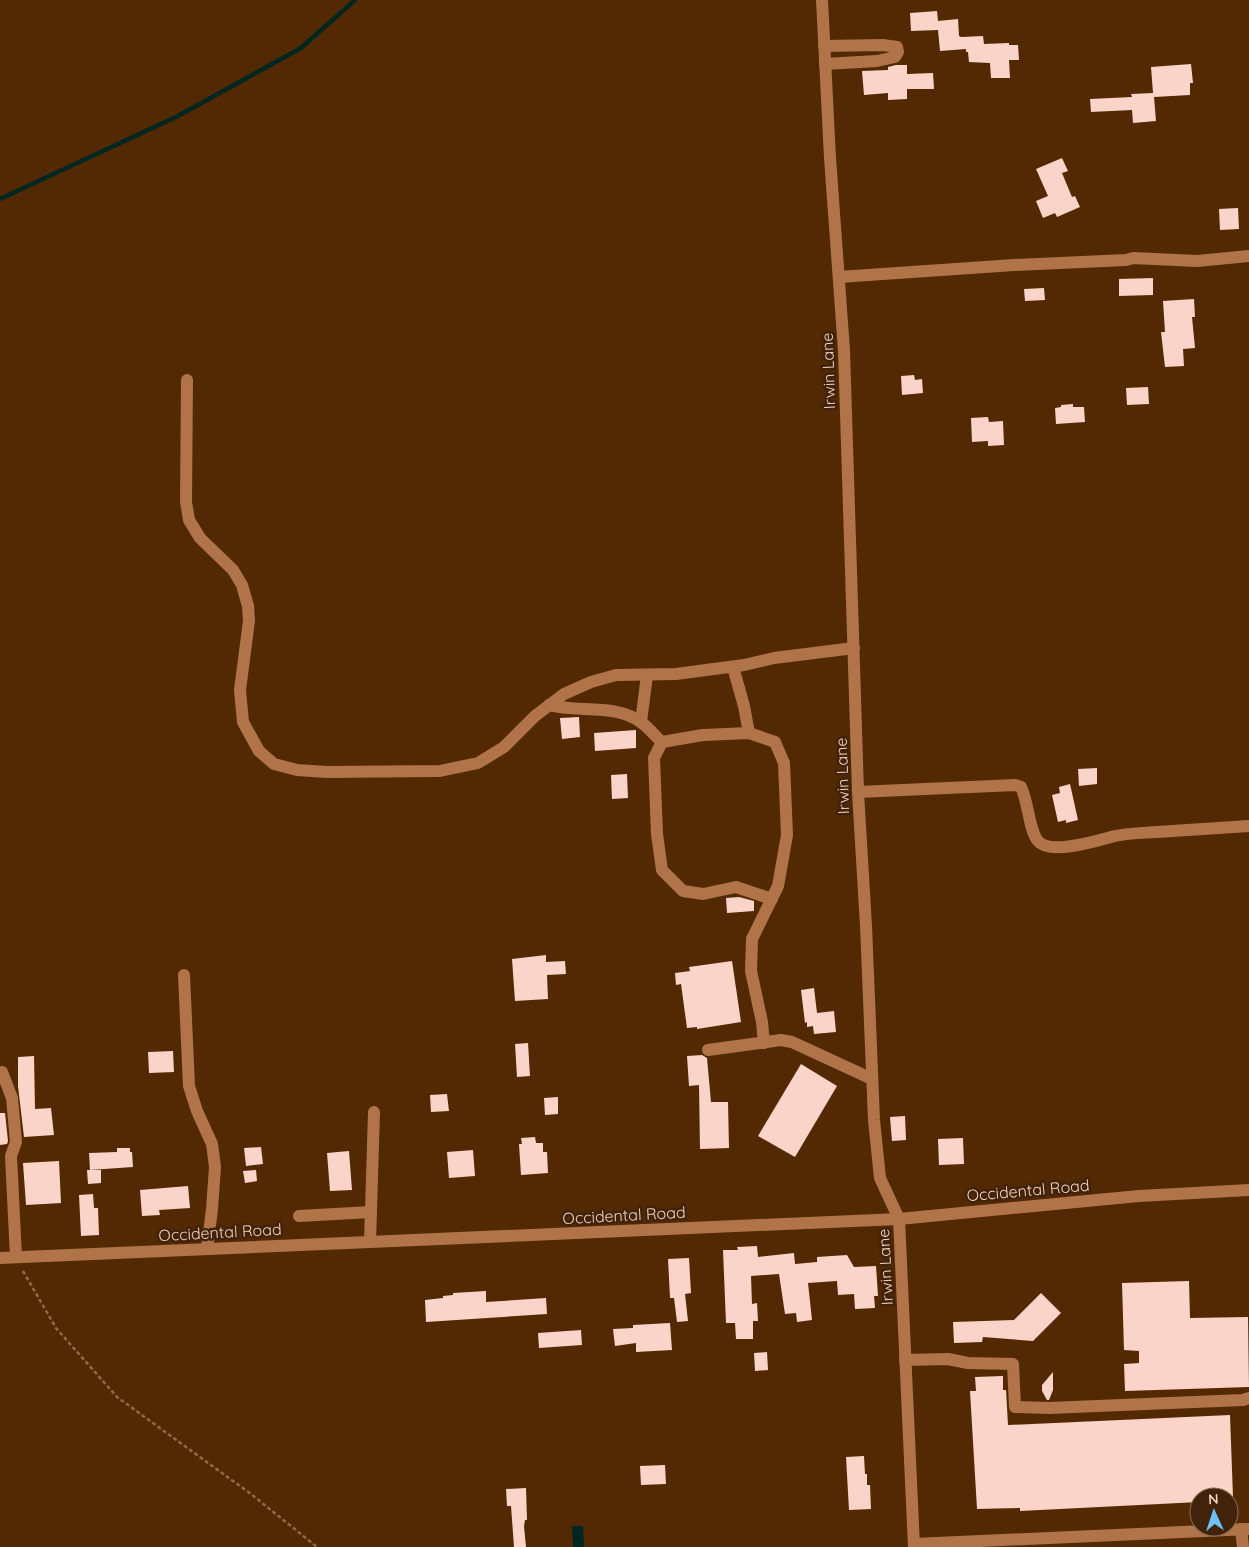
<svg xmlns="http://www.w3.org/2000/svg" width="1249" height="1547" font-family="Quicksand,sans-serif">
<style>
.water{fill:#00271f}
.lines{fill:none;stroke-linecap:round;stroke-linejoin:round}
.stream{stroke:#00271f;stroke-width:4.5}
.building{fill:#fad4c9}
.path{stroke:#90694a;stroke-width:2.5;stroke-dasharray:4 2.5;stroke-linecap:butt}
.minor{stroke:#b17448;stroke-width:12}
.labels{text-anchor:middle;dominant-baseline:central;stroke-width:5;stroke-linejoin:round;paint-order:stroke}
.street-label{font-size:16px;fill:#f6d4bd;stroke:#41230b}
</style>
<rect width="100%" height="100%" fill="#532904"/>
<polygon class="water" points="572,1526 583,1526 584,1547 573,1547"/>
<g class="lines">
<polyline class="stream" points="0,199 176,117 301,48 355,0"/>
</g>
<g class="building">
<polygon points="937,11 938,21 958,19 959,36 961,37 983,36 984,44 1009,43 1009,45 1018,45 1019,60 1009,60 1010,78 991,78 990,63 969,62 968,52 966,52 966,49 940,51 938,30 911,31 910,13"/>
<polygon points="1191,64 1193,83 1190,83 1190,95 1154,97 1156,121 1133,123 1132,110 1091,112 1090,99 1132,97 1131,94 1153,93 1151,67"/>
<polygon points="896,65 907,65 907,74 933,73 934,89 907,89 907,99 888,100 888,93 864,95 862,71 888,70 888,67"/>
<polygon points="1062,158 1068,171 1062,173 1072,197 1075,196 1080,207 1057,217 1055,213 1043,218 1036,201 1048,196 1036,169"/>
<polygon points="1238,208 1239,229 1220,230 1219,209"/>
<polygon points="1153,278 1153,295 1119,296 1119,279"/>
<polygon points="1044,288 1045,300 1025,301 1024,289"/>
<polygon points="1194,299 1195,317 1192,317 1195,348 1183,349 1184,366 1165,367 1161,332 1165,332 1163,301"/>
<polygon points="914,375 915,380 922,379 923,393 902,395 901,376"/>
<polygon points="1148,387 1149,404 1127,405 1126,388"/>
<polygon points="1073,404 1073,407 1084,407 1085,422 1056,424 1055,408 1061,407 1061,405"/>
<polygon points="988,417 989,422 1003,421 1004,445 988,446 988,441 972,442 971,418"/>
<polygon points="579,717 580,737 562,739 560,718"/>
<polygon points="636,730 636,748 595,751 594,733"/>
<polygon points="1097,768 1097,784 1079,786 1078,769"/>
<polygon points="627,774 628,798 612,799 611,775"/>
<polygon points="1070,784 1078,820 1066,823 1066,820 1058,822 1052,795 1060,793 1059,787"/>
<polygon points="739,897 754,901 754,911 727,913 726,898"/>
<polygon points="546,955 546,962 565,961 566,974 547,975 548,999 515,1001 512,959"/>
<polygon points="732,961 741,1022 697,1029 697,1027 687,1028 681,984 676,985 675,973 690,971 689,967"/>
<polygon points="814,988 817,1013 834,1011 836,1032 814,1034 813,1026 807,1027 807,1022 805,1023 801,990"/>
<polygon points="528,1043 530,1076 517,1077 515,1044"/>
<polygon points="173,1051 174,1072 149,1073 148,1052"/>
<polygon points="702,1055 707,1058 711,1102 728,1102 729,1148 700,1149 699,1085 689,1086 687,1056"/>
<polygon points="34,1056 35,1109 51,1108 54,1135 24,1137 18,1086 18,1057"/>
<polygon points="801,1064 837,1086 795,1157 758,1136"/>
<polygon points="447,1094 449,1111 431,1112 430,1095"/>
<polygon points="558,1097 558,1114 545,1115 544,1098"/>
<polygon points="0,1113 5,1113 8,1141 7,1144 0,1145"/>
<polygon points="905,1116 906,1140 892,1141 890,1117"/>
<polygon points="535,1137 536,1143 543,1143 543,1152 547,1152 548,1173 521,1175 519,1144 522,1144 521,1138"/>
<polygon points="963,1138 964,1164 939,1165 938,1139"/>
<polygon points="261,1147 263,1164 246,1166 244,1148"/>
<polygon points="117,1148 130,1148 130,1152 132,1152 133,1167 90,1170 89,1153 117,1152"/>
<polygon points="473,1150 475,1176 449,1178 447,1152"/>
<polygon points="349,1151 352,1190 330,1191 327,1153"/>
<polygon points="59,1161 61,1203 26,1205 23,1163"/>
<polygon points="87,1170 101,1170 101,1183 88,1184"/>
<polygon points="256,1170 257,1181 245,1183 243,1171"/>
<polygon points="188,1186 190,1208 159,1210 160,1215 142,1216 140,1190"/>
<polygon points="93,1194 94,1208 98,1208 99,1235 81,1236 79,1195"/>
<polygon points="757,1246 758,1257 794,1253 795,1264 817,1262 817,1257 847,1255 854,1267 876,1266 878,1296 874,1296 875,1308 855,1309 854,1294 838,1295 837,1281 808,1283 812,1320 797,1322 796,1313 785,1314 779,1274 751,1276 752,1304 757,1303 758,1321 753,1321 753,1339 736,1339 735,1323 726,1323 723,1250 738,1250 737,1247"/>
<polygon points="689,1258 691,1293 685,1294 688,1321 677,1322 674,1298 670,1298 668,1259"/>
<polygon points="1189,1281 1190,1318 1248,1317 1249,1387 1125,1391 1124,1364 1139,1363 1139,1351 1124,1350 1122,1283"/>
<polygon points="486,1291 486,1302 546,1298 547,1314 426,1322 425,1300 443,1298 443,1296 453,1295 453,1293"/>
<polygon points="1041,1293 1061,1313 1033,1341 983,1337 982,1342 954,1343 953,1322 1014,1320"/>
<polygon points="670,1323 672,1350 636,1352 636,1343 615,1346 613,1329 633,1328 633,1325"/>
<polygon points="581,1330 582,1345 539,1348 538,1333"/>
<polygon points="767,1352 768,1370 755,1371 754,1353"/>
<polygon points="1053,1372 1053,1390 1049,1400 1047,1400 1042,1391 1042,1385"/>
<polygon points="1003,1376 1003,1390 1006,1390 1008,1425 1230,1415 1233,1497 1199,1497 1199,1502 1020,1511 1020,1508 977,1509 970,1391 976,1391 975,1377"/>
<polygon points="864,1456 865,1474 867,1474 867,1485 870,1485 871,1509 849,1510 846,1457"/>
<polygon points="665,1465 666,1484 641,1485 640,1466"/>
<polygon points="526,1488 527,1520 525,1520 524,1526 526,1547 514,1547 511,1506 507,1506 506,1489"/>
</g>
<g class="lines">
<polyline class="path" points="23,1271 56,1328 117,1397 251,1494 317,1547"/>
<g class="minor">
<polyline points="822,0 830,158 844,350 858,792 866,926 874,1120 880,1178 899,1219 914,1547"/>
<polyline points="824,46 883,45 897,47 898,52 895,57 877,61 825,64"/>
<polyline points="839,277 1014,265 1126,260 1133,258 1197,261 1249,256"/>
<polyline points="187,380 186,502 189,520 200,538 233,570 242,585 248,606 249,621 240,690 243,722 259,751 274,764 297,770 327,772 440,771 478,763 504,747 535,716 564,694 591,682 616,675 676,674 744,665 774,658 854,648"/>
<polyline points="733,667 744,706 749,733"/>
<path d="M 549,705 C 578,713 617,703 642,723 C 649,728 655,736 662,742"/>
<polyline points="641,722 647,675"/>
<path d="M 858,792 L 1015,785 L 1021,787 C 1028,800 1029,831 1038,841 C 1050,856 1099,840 1115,836 C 1129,833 1143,833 1157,832 C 1188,830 1218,828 1249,826"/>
<polyline points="184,975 189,1086 197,1111 212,1144 215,1167 212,1209 207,1249"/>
<polyline points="764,1043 762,1022 751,971 752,939 778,886 787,835 784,763 775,742 749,733 703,735 662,742 654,758 657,834 662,870 683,891 703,894 736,887 772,899"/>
<polyline points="708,1050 781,1040 792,1042 872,1079"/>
<polyline points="2,1072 12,1098 16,1142 11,1156 16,1257"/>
<polyline points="299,1216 371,1212"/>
<polyline points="370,1242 374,1112"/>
<polyline points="0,1258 899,1219 1139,1196 1249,1190"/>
<polyline points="905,1360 948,1359 968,1363 1013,1364 1015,1407 1049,1408 1243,1400 1249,1398"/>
<polyline points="1241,1529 1243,1547"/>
<polyline points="914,1544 1249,1529"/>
</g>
</g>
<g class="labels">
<g class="street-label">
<text transform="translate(828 371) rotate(-92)">Irwin Lane</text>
<text transform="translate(842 776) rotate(-92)">Irwin Lane</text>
<text transform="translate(1028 1190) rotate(-5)">Occidental Road</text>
<text transform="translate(624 1215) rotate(-3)">Occidental Road</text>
<text transform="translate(220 1232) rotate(-3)">Occidental Road</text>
<text transform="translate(885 1267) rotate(-93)">Irwin Lane</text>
</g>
</g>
<g transform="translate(1214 1512) rotate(357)"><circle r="24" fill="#41230b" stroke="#896a52"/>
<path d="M0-4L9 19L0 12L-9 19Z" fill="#6ec2f3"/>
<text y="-8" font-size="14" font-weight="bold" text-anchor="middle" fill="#f6d4bd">N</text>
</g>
</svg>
